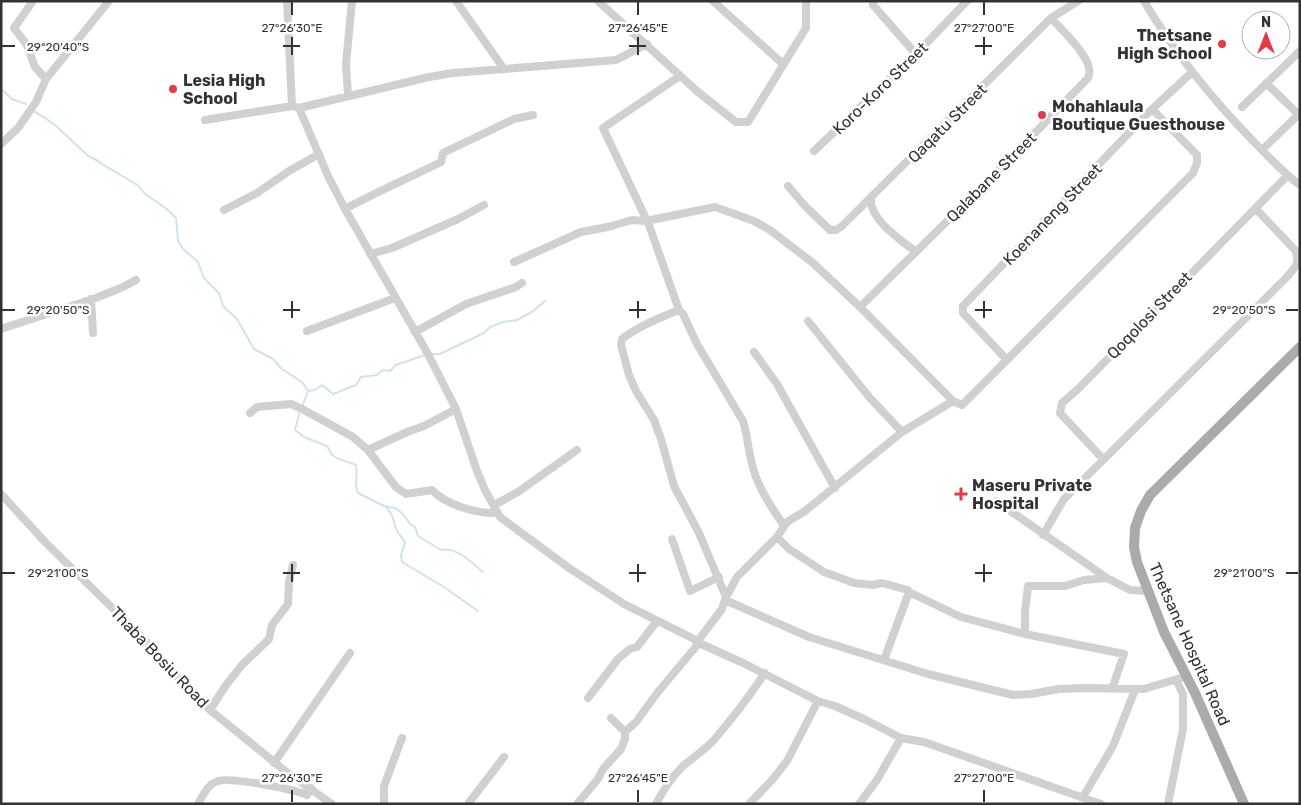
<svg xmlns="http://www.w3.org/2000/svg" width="1301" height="805" font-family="Rubik,sans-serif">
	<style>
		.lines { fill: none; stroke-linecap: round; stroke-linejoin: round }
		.stream { stroke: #cfe2ee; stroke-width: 2 }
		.minor { stroke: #d0d0d0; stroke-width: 8 }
		.major { stroke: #ababab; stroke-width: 10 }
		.ticks { fill: none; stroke: #333; stroke-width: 2 }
		.poi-dot { fill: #e63946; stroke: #fff; stroke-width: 2 }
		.labels { text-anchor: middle; stroke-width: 5; stroke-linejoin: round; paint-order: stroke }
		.poi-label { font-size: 16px; font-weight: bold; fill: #333; stroke: #fff; text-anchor: start }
		.street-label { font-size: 16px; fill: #333; stroke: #fff }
		.ticks-label { font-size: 12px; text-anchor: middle; fill: #333; stroke: #fff; stroke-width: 5; stroke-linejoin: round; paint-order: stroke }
	</style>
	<rect width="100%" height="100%" fill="#fff"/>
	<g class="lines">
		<path class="stream" d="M1 89 12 99 26 104
			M35 112C55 122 69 139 85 153 90 158 97 159 102 164L139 186 144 193 168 210 176 218 178 241 183 249 198 262 204 278 219 293 223 306 237 319 254 349 273 359 282 369 302 382 308 391 315 390 322 385 333 394 356 385 361 377 377 375 383 370 390 371 396 365 425 355
			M430 354H440L484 333 490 327 503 322 517 320 532 312 545 301
			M302 407 308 391
			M300 411 295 430 304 437 327 446 332 455 339 459 356 465C358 475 354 484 358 493L384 506 395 508 403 514 410 524 415 527 418 536 441 550C456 546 472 563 483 572
			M386 507C393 515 393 519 396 529 398 534 403 537 405 543L401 555 402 562 444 587 478 611"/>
		<path class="minor" d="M33 1 14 28 27 45 35 67 46 79
			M287 1 292 106
			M456 1 504 69
			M598 1 698 92 736 122H748L806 28V1
			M713 1 783 64
			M873 1V5L916 54
			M1144 1C1175 54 1212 99 1255 143 1269 157 1283 173 1300 185
			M680 76 603 128 649 225 679 310C659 318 639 326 622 339L621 345 629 375 636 391 654 420 661 439 674 486 699 533 726 597
			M1266 83 1300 116
			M348 95 346 64 352 1
			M1242 107 1300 51
			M299 108 328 176 345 209 428 354 456 409 477 471 485 490 500 517 569 568 624 604 692 638 699 643 743 663 818 701 835 706 866 720 901 738 924 742 1101 804
			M205 120 292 106 299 108 429 77 453 73 616 60 647 44
			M1 144 18 128 36 102 46 79 109 1
			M1262 150 1300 113
			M814 151 916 54 967 1
			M788 186 805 206 830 230H836L842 226 1051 18 1078 1
			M871 199C869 219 902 241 916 252
			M345 209C376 192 409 178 441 162L443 153 514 119 533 115
			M224 210 257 193 289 171 319 154
			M370 254 392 248 458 219 484 205
			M514 262 581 232 608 227 632 220 646 221 715 207 754 221 770 230 813 263 860 307 953 401
			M91 299 93 333
			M860 307 1006 163 1088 78C1097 61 1062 31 1051 18
			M679 310 683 314 697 344 743 421C747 434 748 447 751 460 756 485 770 505 784 526
			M1 329 96 298 123 287 136 280
			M307 331 395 298
			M415 332 466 304 516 287 522 283
			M754 352 777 384 835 488
			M1007 360 963 313V306L1148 113 1191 73
			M250 413 257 407 291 404 302 409 353 437 368 450 396 487 406 494 432 490C446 505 477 514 498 513
			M902 432 953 401 962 405 1193 173 1197 163V155L1152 109
			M368 450 407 432 424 426 456 409
			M1103 459 1060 413 1062 403 1079 388 1288 175
			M1 494 46 543 144 639 164 664 210 710 289 774 332 804
			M996 501 1107 578 1130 590 1148 591
			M494 505 518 492 577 450
			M1043 535 1064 499 1286 278C1295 267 1301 264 1295 250L1256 209
			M777 537 789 549 824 572 854 583 873 585 882 583 908 590 909 592 961 617 1025 634 1124 654 1112 689
			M672 539 690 591 719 577
			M725 600 809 637 928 674 1013 695 1031 694 1059 689 1085 688 1144 689 1187 676
			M1025 634V612L1028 586H1065L1084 580 1107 578
			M697 642 722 609 726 597 737 577 777 537 787 522 805 511 902 432 870 398 808 321
			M884 660 909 592
			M588 698 618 659 630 649 637 647 657 621
			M210 710 226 685 242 665 269 639 272 625 288 604 289 582 293 565
			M611 718 625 732
			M274 763 350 653
			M1083 797 1113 746 1135 690
			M198 804C203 795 208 784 218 781 231 777 294 789 307 795L311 788
			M384 804V786L402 738
			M468 804 504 757
			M577 804 598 779 603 769 621 749 625 739V732L636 722 658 692 699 643
			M656 804C663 790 672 777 683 766 693 758 704 750 713 741 732 719 749 697 765 673
			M749 804 772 780 787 761 818 701
			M859 804 877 780 901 738
			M1168 804 1183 729V694L1176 680"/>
		<path class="major" d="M1244 804 1195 693 1164 632 1137 562 1134 547 1135 528 1141 511 1150 495 1300 347"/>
	</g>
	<path class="ticks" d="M292 2V15M638 2V15M984 2V15M292 37V55M638 37V55M984 37V55M2 46H15M283 46H300M629 46H646M975 46H992M292 301V318M638 301V318M984 301V318M2 310H15M283 310H300M629 310H646M975 310H992M1286 310H1298M292 564V582M638 564V582M984 564V582M2 573H15M283 573H300M629 573H646M975 573H992M1286 573H1298M292 790V802M638 790V802M984 790V802"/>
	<g class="poi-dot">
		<circle cx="1222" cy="44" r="5"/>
		<circle cx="173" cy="89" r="5"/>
		<circle cx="1042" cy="115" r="5"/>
		<path d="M958.5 486.5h5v5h5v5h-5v5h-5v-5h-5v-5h5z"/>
	</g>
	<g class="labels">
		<g class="poi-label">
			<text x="1212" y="41" text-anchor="end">Thetsane<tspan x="1212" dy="18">High School</tspan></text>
			<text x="183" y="86">Lesia High<tspan x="183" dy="18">School</tspan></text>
			<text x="1052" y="112">Mohahlaula<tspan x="1052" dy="18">Boutique Guesthouse</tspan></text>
			<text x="972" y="491">Maseru Private<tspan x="972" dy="18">Hospital</tspan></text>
		</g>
		<g class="street-label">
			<text transform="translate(880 88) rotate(-44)" y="6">Koro-Koro Street</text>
			<text transform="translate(947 123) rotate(-45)" y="6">Qaqatu Street</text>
			<text transform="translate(991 177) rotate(-45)" y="6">Qalabane Street</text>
			<text transform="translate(1052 214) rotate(-46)" y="6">Koenaneng Street</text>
			<text transform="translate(1149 315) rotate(-46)" y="6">Qoqolosi Street</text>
			<text transform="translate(1190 644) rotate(66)" y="6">Thetsane Hospital Road</text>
			<text transform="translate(160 657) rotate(46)" y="6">Thaba Bosiu Road</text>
		</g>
	</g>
	<g class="ticks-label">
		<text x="292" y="32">27°26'30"E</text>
		<text x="638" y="32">27°26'45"E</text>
		<text x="984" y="32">27°27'00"E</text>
		<text x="58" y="51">29°20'40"S</text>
		<text x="58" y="314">29°20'50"S</text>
		<text x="1244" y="314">29°20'50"S</text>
		<text x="58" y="577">29°21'00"S</text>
		<text x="1244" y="577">29°21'00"S</text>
		<text x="292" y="782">27°26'30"E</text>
		<text x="638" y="782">27°26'45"E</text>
		<text x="984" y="782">27°27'00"E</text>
	</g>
	<rect width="1301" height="805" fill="none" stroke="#333333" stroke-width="5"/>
	<g transform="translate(1266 35)"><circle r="24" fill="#ffffff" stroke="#adadad"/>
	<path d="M0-4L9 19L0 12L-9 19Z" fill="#e63946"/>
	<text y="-8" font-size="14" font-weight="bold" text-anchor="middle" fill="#333333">N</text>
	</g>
</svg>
